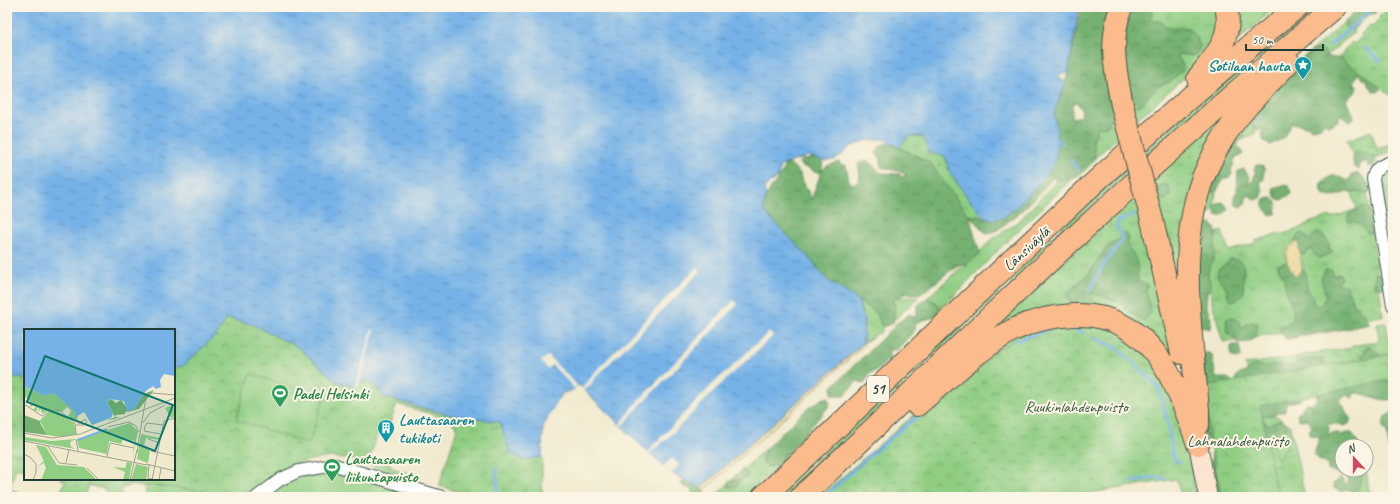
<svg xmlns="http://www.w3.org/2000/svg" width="1400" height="504" font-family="Caveat,sans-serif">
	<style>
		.grass { fill: url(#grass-tufts); stroke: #58865c; fill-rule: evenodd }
		.forest { fill: url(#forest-crowns); stroke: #4a7752; fill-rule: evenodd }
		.sand { fill: url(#sand-dots); stroke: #868c69 }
		.park { fill: url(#park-crowns); stroke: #58865c }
		.pitch { fill: #90ce83; stroke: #58865c }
		.water { fill: url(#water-ripples); stroke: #4a788e }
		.pier { fill: #f0e9cd }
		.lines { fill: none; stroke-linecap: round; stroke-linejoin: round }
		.stream { stroke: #76b2e7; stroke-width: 3 }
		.street-casing { stroke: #3e574b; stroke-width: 14 }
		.secondary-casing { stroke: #3e574b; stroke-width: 20 }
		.highway-casing { stroke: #3e574b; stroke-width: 24 }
		.street { stroke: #fff; stroke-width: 12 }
		.secondary { stroke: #fde4d1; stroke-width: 18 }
		.highway { stroke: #fbbb8d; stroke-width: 22 }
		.highway-bridge-casing { stroke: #3e574b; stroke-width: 24; stroke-linecap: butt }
		.highway-bridge { stroke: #fbbb8d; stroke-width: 22 }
		.labels { text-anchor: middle; stroke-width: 4; stroke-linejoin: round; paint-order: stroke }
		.shield { fill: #fcf5e5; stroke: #617469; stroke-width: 1 }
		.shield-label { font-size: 15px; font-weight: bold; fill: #1f3d34 }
		.culture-label { font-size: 16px; font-weight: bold; fill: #0d838f; stroke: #fcf5e5; text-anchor: end }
		.street-label { font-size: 16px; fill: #1f3d34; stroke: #fcf5e5 }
		.leisure-label { font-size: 16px; font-weight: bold; fill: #27864d; stroke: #fcf5e5; text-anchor: start }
		.park-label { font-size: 16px; fill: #365a44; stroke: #fcf5e5 }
		.inset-river { fill: none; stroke: #76b2e7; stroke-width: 2 }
		.inset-road { fill: none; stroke: #9ca490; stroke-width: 1 }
		.view { fill: #0f766e; fill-opacity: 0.15; stroke: #0f766e; stroke-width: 2 }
		.inset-edge { fill: none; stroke: #1f3d34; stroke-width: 2 }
	</style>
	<defs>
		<pattern id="grass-tufts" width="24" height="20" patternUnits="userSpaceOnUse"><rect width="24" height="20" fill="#90ce83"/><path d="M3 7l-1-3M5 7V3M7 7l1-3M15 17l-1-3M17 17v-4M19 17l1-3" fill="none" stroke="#75a86c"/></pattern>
		<pattern id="forest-crowns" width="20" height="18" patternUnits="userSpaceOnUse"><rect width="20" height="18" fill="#74b171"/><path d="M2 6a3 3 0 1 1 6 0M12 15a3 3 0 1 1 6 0" fill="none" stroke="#5f915e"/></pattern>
		<pattern id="sand-dots" width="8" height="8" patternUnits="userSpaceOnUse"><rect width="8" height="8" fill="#eeda9e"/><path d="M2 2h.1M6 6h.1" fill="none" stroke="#ccbc89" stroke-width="1.8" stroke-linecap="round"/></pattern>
		<pattern id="park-crowns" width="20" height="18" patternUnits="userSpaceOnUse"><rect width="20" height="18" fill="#90ce83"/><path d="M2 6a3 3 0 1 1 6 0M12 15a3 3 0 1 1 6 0" fill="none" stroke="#75a86c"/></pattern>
		<pattern id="water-ripples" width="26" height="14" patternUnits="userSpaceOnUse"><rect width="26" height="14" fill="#76b2e7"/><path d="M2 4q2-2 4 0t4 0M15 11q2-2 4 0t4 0" fill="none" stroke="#6092bc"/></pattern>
	</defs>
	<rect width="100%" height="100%" fill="#fcf5e5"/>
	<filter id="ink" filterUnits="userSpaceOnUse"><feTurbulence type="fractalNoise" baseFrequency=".025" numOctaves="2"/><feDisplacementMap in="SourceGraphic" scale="8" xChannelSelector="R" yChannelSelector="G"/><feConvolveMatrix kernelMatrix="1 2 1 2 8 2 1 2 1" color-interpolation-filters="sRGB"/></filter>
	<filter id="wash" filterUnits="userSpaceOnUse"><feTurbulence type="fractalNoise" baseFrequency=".012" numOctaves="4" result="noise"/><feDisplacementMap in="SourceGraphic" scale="16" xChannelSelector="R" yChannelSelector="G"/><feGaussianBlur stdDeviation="0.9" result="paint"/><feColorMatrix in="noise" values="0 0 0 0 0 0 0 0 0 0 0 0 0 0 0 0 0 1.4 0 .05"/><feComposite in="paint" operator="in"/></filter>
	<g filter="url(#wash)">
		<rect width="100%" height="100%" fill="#f0e9cd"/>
		<path class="grass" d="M1147 7H1222L1221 34 1193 70 1135 121 1130 90 1140 106 1158 86 1170 82 1161 22 1150 20Z
			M1232 7H1259L1265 12 1271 7H1276L1236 42 1232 39Z
			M1312 7H1320L1245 69 1145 157 1144 152 1174 125Z
			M1362 7H1372L1350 26 1354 32 1325 57 1323 50 1268 101 1255 126V135L1239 141 1217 182 1214 208 1196 233 1212 166 1283 75Z
			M1237 103 1206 157 1186 320 1150 182Z
			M1113 115 1118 137 1095 158 1093 140 1098 127 1107 126Z
			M1371 131 1380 157 1356 165 1347 140Z
			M909 136H922L928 146 945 156 950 173 974 206 986 218 968 215 930 163 899 147Z
			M1393 143V151L1382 156 1379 148Z
			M1128 166 1129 171 1044 250 784 497H778L1041 247Z
			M1072 179 1004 244 940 310 937 303 927 298 957 271 980 254V251L991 240 1020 220 1057 180Z
			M1366 185 1373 230 1374 247 1383 316 1223 342 1211 299 1209 283 1208 265 1214 234 1222 231 1229 251 1255 243V241L1279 233 1280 235 1307 226 1306 224 1330 216 1331 218 1357 209 1352 193 1355 188Z
			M1136 194 1145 225 1178 365 1177 371 952 366ZM1120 238 1138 281 1146 291 1151 313 1142 321 1118 302 1074 286 1088 275 1105 249Z
			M891 297 918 298 892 322Z
			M859 302C874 311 881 312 882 331L863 343 864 321Z
			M1386 323 1391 354 1251 378 1245 364 1300 357V355L1352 348V346L1379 341 1377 324Z
			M1260 406 1290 425 1305 497H1240Z
			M765 449 762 462 767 467 777 466 746 497H714Z
			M7 451 25 456V469L16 467 10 489 21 493 20 497H7Z
			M369 459 382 463V462L390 464 392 468 409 473V476L407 477 369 465 367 462Z
			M1344 470H1366L1370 497H1363L1353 487 1343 472Z
			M60 479H106L111 481 204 491 203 497H145V487L130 485 120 490 124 497H105L107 490 89 485 85 497H59L65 481Z"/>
		<path class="forest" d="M1081 7H1110L1115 111 1107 126 1098 127 1093 140 1095 158C1086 172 1070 186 1052 178L1040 193 1018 214 996 231 986 233 969 216 980 254 968 263 956 266 921 294H905L893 299 895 310 893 323 896 324 910 314 916 317 918 305 927 298 937 303 940 310 935 317 920 321 916 323 915 330 897 350H888L891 357 879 369 869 374 867 379 864 383 857 381 845 395H832V387L896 325 893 323 883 327 874 311 827 280 805 253 769 217 763 209 766 196 783 171 784 165 789 163 800 173C801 183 809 189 811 200L822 170 827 166 839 162 841 165H846L849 180 853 184 858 182 860 177 858 163 867 160 881 173 899 174 903 177 906 175 902 172 881 167V159L876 153 881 145 887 143 899 147 930 163 968 215 992 220 1058 141 1054 113 1068 74ZM1077 102 1082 111 1081 116 1072 118V104Z
			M1131 7H1147L1152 13 1150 20 1161 22 1169 28H1189L1197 37 1200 48 1195 56 1177 54 1184 69 1170 82 1158 86 1139 107 1117 64Z
			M1364 7H1377L1375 13 1368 15 1365 19H1362C1358 27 1352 33 1344 26 1346 18 1353 16 1358 10H1361Z
			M1320 49 1325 52 1326 58 1328 56 1334 58 1344 59 1382 87 1378 92 1373 91 1369 87 1367 80 1363 79 1358 73 1354 82 1357 86 1355 93 1346 100 1354 116 1350 122 1340 115 1338 121 1328 126 1325 123 1321 127 1312 129C1306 124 1298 125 1291 123 1288 136 1281 141 1269 145L1263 140 1262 128 1259 130 1254 128 1248 116 1298 61 1308 54 1310 55 1313 50Z
			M1240 133 1243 134 1244 138 1236 144 1238 147 1241 149 1243 154 1234 160 1233 167 1231 169 1232 174 1230 177 1222 179 1223 181 1218 188 1217 191 1213 193 1210 189 1214 184V179L1218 174 1219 166 1236 134Z
			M1357 151 1368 154 1369 156 1371 155 1375 158 1376 162 1373 166H1368L1366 160 1360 161 1358 169 1354 167 1353 160 1354 153Z
			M819 156 823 162 821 172H814L811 169 801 166 799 163 802 159 806 160Z
			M1257 165H1260L1264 167 1265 171 1263 173 1264 179 1260 182 1263 192 1261 198 1255 200 1249 195 1246 198 1245 204 1242 207 1236 205 1234 196 1237 192 1238 171 1244 169 1250 178 1247 183 1253 181 1254 179V176L1256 174 1254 169Z
			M1358 173C1366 178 1369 183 1370 193L1348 192 1331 197 1324 195C1317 183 1324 179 1335 175L1348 181 1352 175Z
			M1393 181V243L1389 242 1388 234 1389 232 1386 229 1388 222 1384 218 1380 196 1384 190 1383 185Z
			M1164 184 1168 186 1170 193V196L1164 200 1159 201 1156 196 1157 188Z
			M1283 185 1289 186 1291 194 1281 200 1276 198 1273 190 1274 188Z
			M1272 198C1278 202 1277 207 1276 214L1270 215 1262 206 1265 199Z
			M1223 202 1226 205 1228 210 1220 216 1216 215 1214 208 1218 203Z
			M1363 206 1368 208 1373 215 1371 224 1369 226 1372 232 1368 234C1362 226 1358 221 1348 222V215Z
			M1207 224H1212L1216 230 1215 252 1213 260 1207 274 1210 282V289L1207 292 1206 305 1211 319 1210 329 1202 327 1196 323 1188 255 1201 231Z
			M1317 232 1325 237 1330 245 1328 250 1333 251 1331 254 1319 258 1311 249 1305 254H1298C1293 245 1291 237 1303 233L1310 240Z
			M1122 233 1127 234 1129 239 1127 244 1137 261 1138 281 1147 284 1146 291 1151 313 1142 321 1118 302 1092 292V304L1074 306 1070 303 1067 294 1074 286 1088 275 1105 249 1120 238Z
			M1230 259C1252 259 1240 278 1244 292L1236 301H1230C1228 298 1228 295 1227 291 1225 283 1216 281 1218 270L1226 264Z
			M1290 261 1296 263 1305 271 1307 288 1316 306 1321 305 1326 297 1321 278 1325 270H1332L1333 276 1340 274 1342 279 1337 283 1347 286 1354 306H1357L1360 311 1363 312 1370 324 1345 329 1286 339 1281 333 1280 327 1294 319C1293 314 1293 307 1291 303 1287 295 1285 288 1284 279 1283 274 1278 271 1278 265Z
			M1376 273 1386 274 1385 288 1375 287 1374 281Z
			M1230 317 1240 320 1241 327 1251 322 1257 323C1258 339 1251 344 1236 342L1233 337 1228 334 1226 320Z
			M1234 345H1239L1241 357 1237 359 1231 356V346Z
			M1368 346 1374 349 1383 359 1364 363 1362 355 1364 354 1365 348Z
			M1205 353H1209L1212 355 1216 378H1228L1234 383 1237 375 1246 372 1253 366C1266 366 1282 363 1294 366L1296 361C1305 358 1313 360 1323 359L1325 364 1322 374 1299 401 1286 403 1285 412H1278L1272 416 1261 415 1267 425 1281 420 1286 423 1287 430 1272 437 1266 450 1235 497H1214L1213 490 1216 485 1215 478 1209 471C1210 463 1212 457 1212 449L1208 446 1204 432 1203 355Z
			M1393 375V399C1380 403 1368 393 1355 393L1352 398 1347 395 1339 400 1343 405 1348 416 1351 417 1349 424 1343 426 1340 424H1327L1326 425 1329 427 1328 435 1332 433H1339L1341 435 1346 433H1352L1357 440 1358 446H1342V470H1363L1360 484 1356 491 1351 492 1347 489 1342 492 1334 488 1333 484 1337 480 1341 478 1346 484 1349 481 1347 475 1341 476 1330 470 1328 471 1327 463 1319 460 1314 454 1320 437 1309 435V430L1312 427 1308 419 1302 420 1298 419 1297 414 1306 403 1313 404C1317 399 1318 397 1316 390Z
			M828 397 830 405 777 466 767 467 762 462 765 449 807 409 822 399Z
			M1392 412H1393V462L1391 461 1387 432 1383 427 1385 417Z
			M741 470H744L748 475 747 477H743L741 481H738L737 486 729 487 728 482 734 479 735 475 739 474Z
			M686 478 701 486 706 493 702 497 693 496 691 489 683 486 681 483Z"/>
		<path class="sand" d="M1298 241 1302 269 1296 277C1290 271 1283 258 1288 249 1290 245 1295 243 1298 241Z
			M863 343 864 345 705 490 701 488Z"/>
		<path class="park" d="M1393 8V97L1339 57 1344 53 1343 51 1352 42 1354 44 1362 36 1361 34 1370 26 1372 27 1380 19 1379 17 1388 9 1390 11Z
			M1393 171V189L1387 190 1383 176Z
			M227 318 254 325 298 347 337 382C359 381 370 375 382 396L421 408 456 416 500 422 523 460 542 457V497H478L439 486 457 428 449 419 397 404 389 425 380 424 368 465 352 460 331 457 315 459 300 463 258 485 241 497H203L204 491 111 481 106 479H174V368L183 366 217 334Z
			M1113 325 1162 368 1188 444 1196 497H1181L1177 479 1065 497H819L966 370 1036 326Z
			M1393 354V379L1260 406 1275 486 1285 497H1222L1210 444 1206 386Z
			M7 376 25 379V456L7 451Z
			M1285 437 1288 447 1282 451V457L1277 458 1274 452 1272 440Z"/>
		<path class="pitch" d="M250 374 324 397 309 444 236 420Z
			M333 469 425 497H263C287 482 305 474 333 469Z"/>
		<path class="water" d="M7 7H1079L1068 74 1060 73 1058 78 1066 82 1054 113 1058 141 1054 164 1037 186 1019 205 1004 217 992 220 986 218 974 206 950 173 945 156 927 152 928 145 922 136H909L899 147 884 139 864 141 850 147 843 154 834 160 825 161 808 156 780 166 778 177 764 188 766 196 763 209 769 217 805 253 827 280 858 300 864 321 863 343 701 488 676 476 648 452 579 385 573 390 563 393 556 402 543 427 542 457 523 460 510 453 500 422 456 416 421 408 382 396 376 386 366 380 356 387 337 382 298 347 254 325 227 318 217 334 183 366 174 368V330H25V379L7 376Z"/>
		<path class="pier" d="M697 267 701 271 595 378 588 388 587 387 584 390 582 388 592 376H591Z
			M734 300 738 304 632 414 626 423 625 422 621 426 620 424 630 412 629 411Z
			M372 329 374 330 358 388 356 387Z
			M769 332 773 336 719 386 664 442 662 441V443L650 453 648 452 653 447 652 446 660 439V438L716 381Z
			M548 356 575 383 577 387 575 389 552 365 548 369 541 361Z
			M672 458 679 465 672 473 664 466Z"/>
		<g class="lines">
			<path class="stream" d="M1330 45 1375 7
				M1365 48 1380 61
				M1057 139 1063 143
				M1072 161 1078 170
				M1117 220 1118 222 1136 214
				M1090 290 1099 272 1122 239 1117 227 1118 222
				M1059 327 1071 328 1084 333
				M1094 338 1114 346 1136 365 1158 387 1168 424 1173 457 1175 460 1179 462
				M1016 341 1052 328
				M496 468 498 494
				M1130 482 1155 477 1165 479
				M824 497 868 457 921 413"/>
		</g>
	</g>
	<g filter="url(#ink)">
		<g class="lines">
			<defs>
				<path id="street" d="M1393 161C1383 165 1374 167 1373 179L1393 305
					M257 497 281 479 299 471 335 465 442 497"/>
				<path id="secondary" d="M1198 444 1208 497"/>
				<path id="highway" d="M1121 7C1109 42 1115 70 1122 105
					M1198 78C1215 58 1234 35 1226 7
					M1152 220 1182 353
					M917 405C948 379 978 349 1013 330 1033 320 1052 316 1074 315 1152 312 1177 384 1198 444
					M1198 425V409C1192 339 1178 257 1199 189 1204 172 1213 155 1222 140 1240 110 1266 87 1289 62
					M763 497C869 398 973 296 1080 196 1150 131 1223 68 1297 7
					M801 497C870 433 938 366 1007 301 1113 200 1223 102 1335 7"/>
			</defs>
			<use href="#street" class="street-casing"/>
			<use href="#secondary" class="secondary-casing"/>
			<use href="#highway" class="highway-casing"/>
			<use href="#street" class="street"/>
			<use href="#secondary" class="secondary"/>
			<use href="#highway" class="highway"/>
			<defs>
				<path id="highway-bridge" d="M1122 105 1152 220"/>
			</defs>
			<use href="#highway-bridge" class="highway-bridge-casing"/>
			<use href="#highway-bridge" class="highway-bridge"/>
		</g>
	</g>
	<defs>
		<symbol id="sight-pin" viewBox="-11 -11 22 30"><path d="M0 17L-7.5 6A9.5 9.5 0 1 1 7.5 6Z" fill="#0f9aa8" stroke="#fcf5e5"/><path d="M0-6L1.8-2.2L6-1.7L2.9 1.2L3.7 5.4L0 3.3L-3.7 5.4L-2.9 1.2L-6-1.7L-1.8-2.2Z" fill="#fff"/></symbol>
		<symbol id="stadium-pin" viewBox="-11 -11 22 30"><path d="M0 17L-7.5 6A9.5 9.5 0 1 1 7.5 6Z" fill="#2e9e5b" stroke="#fcf5e5"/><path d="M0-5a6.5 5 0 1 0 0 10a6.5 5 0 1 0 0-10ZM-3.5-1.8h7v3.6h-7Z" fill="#fff"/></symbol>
		<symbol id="building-pin" viewBox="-11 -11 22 30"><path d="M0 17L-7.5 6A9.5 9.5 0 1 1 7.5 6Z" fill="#0f9aa8" stroke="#fcf5e5"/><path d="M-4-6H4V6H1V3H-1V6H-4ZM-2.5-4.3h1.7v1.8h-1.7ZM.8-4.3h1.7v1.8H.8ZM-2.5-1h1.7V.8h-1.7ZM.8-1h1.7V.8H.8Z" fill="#fff"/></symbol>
	</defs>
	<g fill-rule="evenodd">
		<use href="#sight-pin" x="1293" y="55" width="20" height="27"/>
		<use href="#stadium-pin" x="270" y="383" width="20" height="27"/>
		<use href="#building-pin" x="376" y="418" width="20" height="27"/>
		<use href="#stadium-pin" x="322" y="457" width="20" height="27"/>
	</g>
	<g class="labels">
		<rect class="shield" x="867" y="376" width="22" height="26" rx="3"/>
		<g class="shield-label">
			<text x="878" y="394">51</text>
		</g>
		<g class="culture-label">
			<text x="1290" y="71">Sotilaan hauta</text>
			<text x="399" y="425" text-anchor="start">Lauttasaaren<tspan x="399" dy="18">tukikoti</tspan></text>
		</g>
		<g class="street-label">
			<text transform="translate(1026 248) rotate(-43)" y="6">Länsiväylä</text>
		</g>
		<g class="leisure-label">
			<text x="293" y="399">Padel Helsinki</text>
			<text x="345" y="464">Lauttasaaren<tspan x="345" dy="18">liikuntapuisto</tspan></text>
		</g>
		<g class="park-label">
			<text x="1076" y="412">Ruukinlahdenpuisto</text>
			<text x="1238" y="446">Lahnalahdenpuisto</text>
		</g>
	</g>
	<g transform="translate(24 329)">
		<rect width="151" height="151" fill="#f0e9cd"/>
		<path d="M0 65 22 79 18 85 17 80 14 83 16 76 12 82 9 81 13 76 5 78 9 73 6 74V71L3 74 1 72 5 70 2 68 0 71ZM0 108 27 112 52 110 46 113 47 118 52 120 0 111Z" fill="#90ce83"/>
		<path d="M130 61 115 80 104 83 102 82 101 85 92 86 91 88H96L83 92 91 88 83 73 87 70 92 74 97 71 105 82 111 79 120 65ZM0 86 16 92 21 86 16 94 23 106 0 103Z" fill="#74b171"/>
		<path d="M0 57 21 67 30 64 52 83 54 88 52 93 44 87 47 82 43 78 38 83 27 81 18 85 22 79 0 65ZM149 76 151 87 147 89 141 79ZM106 94 114 102 108 131 111 112 99 110 97 115 85 112 83 125 55 119 53 110ZM117 105 136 109V111L122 109 120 116 126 121 124 134 113 130ZM12 116 22 118 33 136 60 138 73 151H17L22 139 20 134 14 137 20 132ZM103 133 108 134 105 151H99L101 143 89 138 101 139ZM112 135 124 138 122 151H107Z" fill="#90ce83"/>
		<path d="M34 82 50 94 52 105 38 108 23 106 16 92 25 83Z" fill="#90ce83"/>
		<path d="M0 0H151V47L140 45 136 51 137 58 132 60 129 57 122 62 111 79 107 82H103L100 72 86 70 83 73 89 85 87 89 68 96 60 83 52 88 51 83 30 64 21 67 0 57Z" fill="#76b2e7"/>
		<path class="inset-river" d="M54 111 83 100"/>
		<path class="inset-road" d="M0 75 18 87 27 82 35 81 51 94 52 105M119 94 126 84 141 76M52 96H60L63 93 61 90 54 95M84 98 105 93 112 97 115 103M0 104 28 109 56 105 151 69M137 105 120 102 121 97 123 94 139 96M52 110 54 122M115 110 122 68 128 64 151 66M124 110 136 114M0 112 123 136M23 116 35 134 53 136M127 122 151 127M113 124 115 110M0 125 7 129 12 135V144L9 151M83 128 86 114 110 119M42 134 45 120M122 135 151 142M125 136 124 149 128 150M63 139 75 151M106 151 113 121M128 151 140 92 151 89M135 151 137 139"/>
		<path class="view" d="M21 27 149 76 131 122 3 73Z"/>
		<rect width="151" height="151" class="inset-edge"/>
	</g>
	<rect width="1400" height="504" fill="none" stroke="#fcf5e5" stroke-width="24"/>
	<g transform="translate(1354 458) rotate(339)"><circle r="19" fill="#fcf5e5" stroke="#a4ab9e"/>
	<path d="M0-3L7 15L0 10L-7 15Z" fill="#d1495b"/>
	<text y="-6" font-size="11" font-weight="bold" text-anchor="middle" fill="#1f3d34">N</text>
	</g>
	<path d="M1246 44v6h77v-6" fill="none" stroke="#1f3d34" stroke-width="2"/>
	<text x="1252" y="44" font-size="12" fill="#1f3d34" stroke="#fcf5e5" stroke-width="3" paint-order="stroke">50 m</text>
</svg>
